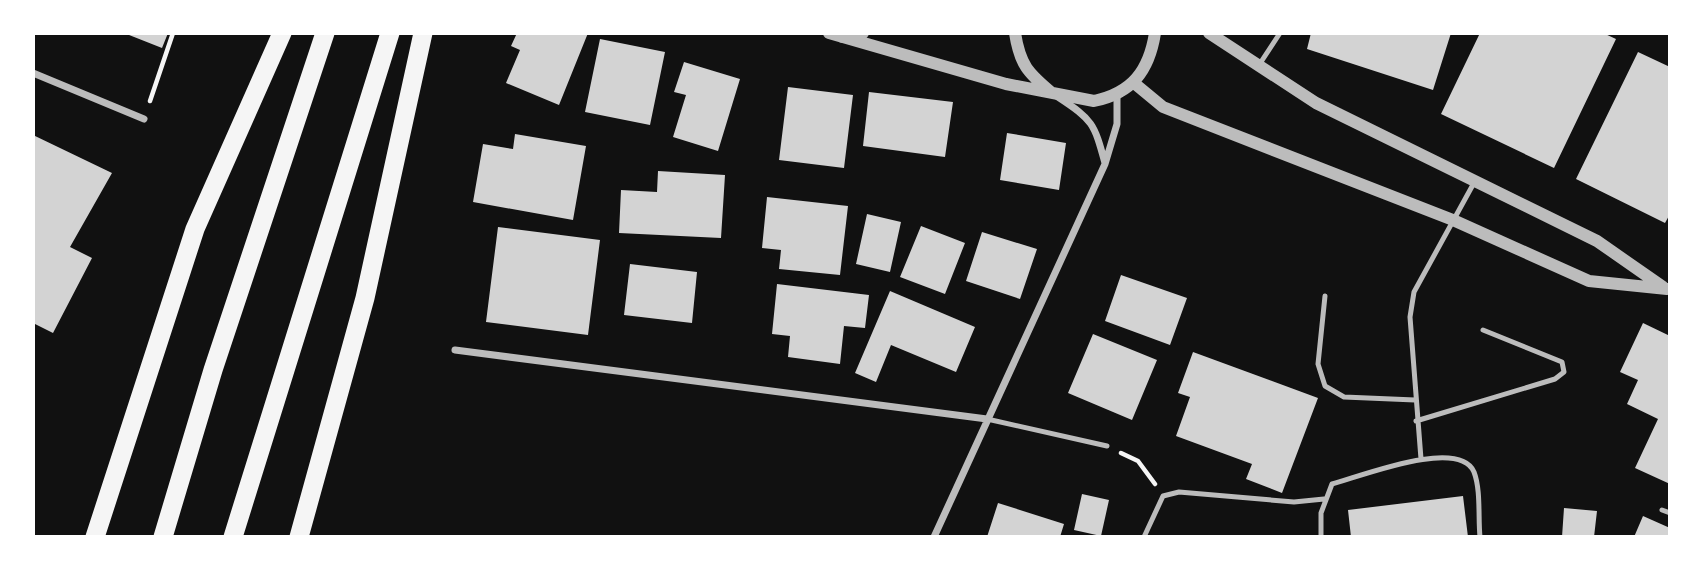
<svg xmlns="http://www.w3.org/2000/svg" width="1703" height="570" font-family="'Varela Round',sans-serif">
	<style>
		.building { fill: #d3d3d3 }
		.lines { fill: none; stroke-linecap: round; stroke-linejoin: round }
		.path { stroke: #f5f5f5; stroke-width: 4.5 }
		.service { stroke: #bcbcbc; stroke-width: 5 }
		.minor { stroke: #bcbcbc; stroke-width: 7 }
		.tertiary { stroke: #bcbcbc; stroke-width: 12 }
		.trunk { stroke: #f5f5f5; stroke-width: 19 }
	</style>
	<rect width="100%" height="100%" fill="#111"/>
	<path class="building" d="M124 33H168L162 48Z
		M517 33H588L559 105 506 83 520 50 511 46Z
		M1311 33H1451L1433 90 1307 49Z
		M1480 33H1603L1616 39 1554 168 1441 114Z
		M600 39 665 52 650 125 585 112Z
		M1638 52 1670 67V214L1665 223 1576 179Z
		M684 62 740 79 718 151 673 137 686 95 674 92Z
		M788 87 853 95 844 168 779 160Z
		M869 92 953 102 945 157 863 146Z
		M1007 133 1066 143 1059 190 1000 180Z
		M515 134 586 146 573 220 473 202 483 144 513 149Z
		M33 135 112 173 70 247 92 258 53 333 33 323Z
		M658 171 725 175 721 238 619 233 621 190 657 192Z
		M767 197 848 206 840 275 779 269 781 250 762 248Z
		M867 214 901 222 890 272 856 264Z
		M921 226 965 243 945 294 900 277Z
		M498 227 600 240 588 335 486 322Z
		M982 232 1037 249 1020 299 966 281Z
		M630 264 697 272 692 323 624 315Z
		M1121 275 1187 298 1170 345 1105 321Z
		M777 284 869 295 865 328 844 326 840 364 788 357 790 336 772 334Z
		M890 291 975 327 956 372 891 345 876 382 855 373Z
		M1643 323 1670 336V484L1635 468 1658 419 1627 404 1638 380 1620 372Z
		M1093 334 1157 360 1132 420 1068 393Z
		M1193 352 1318 398 1282 493 1246 479 1252 464 1176 436 1190 397 1178 393Z
		M1082 494 1109 500 1101 536 1074 530Z
		M1463 496 1468 537H1351L1348 510Z
		M998 503 1064 524 1060 537H987Z
		M1564 508 1597 511 1594 537H1562Z
		M1643 516 1670 528V537H1634Z"/>
	<g class="lines">
		<path class="path" d="M150 101 173 33
			M1121 453 1138 461 1155 484"/>
		<path class="service" d="M1259 65 1280 33
			M1325 296 1318 364 1325 386 1344 397 1415 400
			M987 419 1107 446
			M1416 421 1555 379 1564 372 1562 362 1483 330
			M1421 459 1410 317 1414 292 1475 181
			M1662 510 1670 513
			M1144 537 1163 496 1179 492 1294 502 1324 499
			M1321 537V513L1332 484C1359 477 1459 437 1474 472 1481 490 1478 518 1480 537"/>
		<path class="minor" d="M33 73 144 119
			M1058 97C1093 120 1094 123 1105 163
			M455 350 987 419
			M934 537 1105 164 1117 124V93"/>
		<path class="tertiary" d="M829 33 1006 84 1094 101C1132 93 1149 71 1155 33
			M1015 33C1020 65 1028 73 1052 93
			M1209 33 1316 103 1597 241 1663 287
			M842 37 863 33
			M1134 83 1163 107 1453 220 1589 281 1667 289"/>
		<path class="trunk" d="M95 537 195 229 282 33
			M163 537 213 370 325 33
			M233 537 390 33
			M299 537 365 298 423 33"/>
	</g>
	<rect width="1703" height="570" fill="none" stroke="#ffffff" stroke-width="70"/>
</svg>
